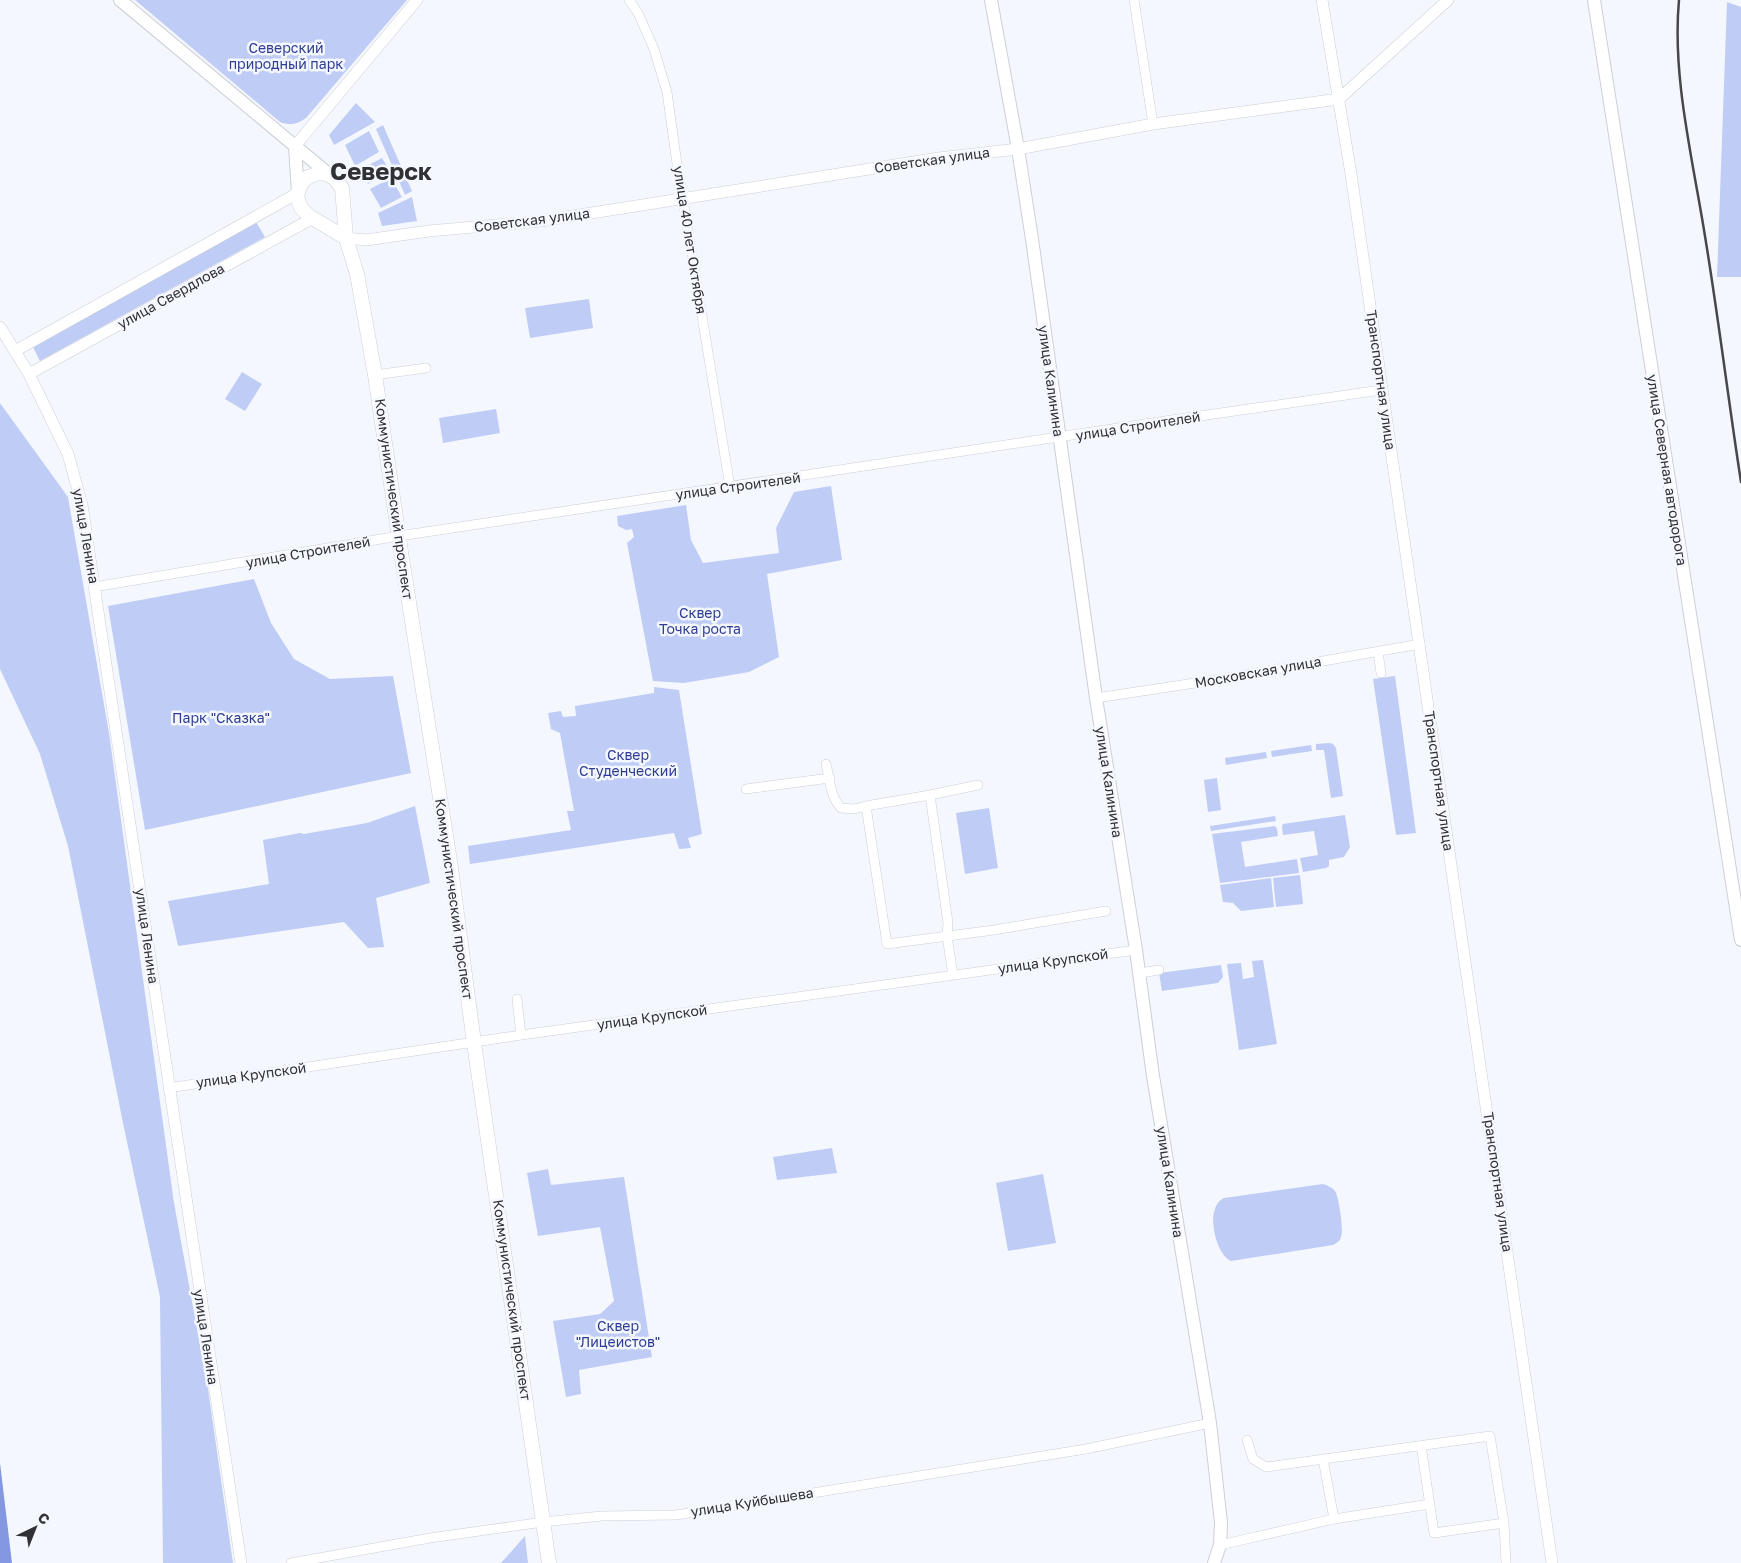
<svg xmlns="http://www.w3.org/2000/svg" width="1741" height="1563" font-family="'Golos Text',sans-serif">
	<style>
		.green { fill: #bfcdf6 }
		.water { fill: #8398e0 }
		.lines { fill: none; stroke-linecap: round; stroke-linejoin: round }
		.minor-casing { stroke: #cccfd6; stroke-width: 10 }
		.tertiary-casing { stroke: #cccfd6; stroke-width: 12 }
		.secondary-casing { stroke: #cccfd6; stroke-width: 14 }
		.primary-casing { stroke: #cccfd6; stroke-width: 15 }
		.minor { stroke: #fff; stroke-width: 9 }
		.tertiary { stroke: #fff; stroke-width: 11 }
		.secondary { stroke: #fff; stroke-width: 12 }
		.primary { stroke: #fff; stroke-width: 14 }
		.rail { stroke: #46484b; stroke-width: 2.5 }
		.labels { text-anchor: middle; stroke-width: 5; stroke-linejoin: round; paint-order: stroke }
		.park-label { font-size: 14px; fill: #2e3d91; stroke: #f5f7ff }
		.street-label { font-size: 14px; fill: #303134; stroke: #f5f7ff }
		.town-label { font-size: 24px; font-weight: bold; fill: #303134; stroke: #f5f7ff }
	</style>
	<rect width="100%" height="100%" fill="#f5f7ff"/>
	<path class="green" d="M135 0H407L306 118C298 124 290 126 280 122Z
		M1727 2 1741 7V277H1717Z
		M356 103 375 122 334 145 329 135Z
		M383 125 412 191 405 195 376 129Z
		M369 131 379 152 355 166 345 145Z
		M382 158 390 171 368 184 359 170Z
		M391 178 402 197 381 208 370 189Z
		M412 197 417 221 382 226 378 213Z
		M256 222 265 237 40 361 32 345Z
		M589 299 593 328 530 338 525 308Z
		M242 372 262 384 245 411 225 399Z
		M0 403 68 497 109 733 174 1203 208 1389 233 1563H163L160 1297 123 1123 68 846 40 754 0 669Z
		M496 409 500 433 443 443 439 418Z
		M831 486 842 560 767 574 779 657 749 672 684 683 653 681 627 543 634 537 632 529 626 530 618 526 617 516 686 505 691 540 703 563 779 553 776 528 794 492Z
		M254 579 271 623 294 659 330 679 393 676 411 773 145 830 108 606Z
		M1395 676 1416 833 1396 835 1373 679Z
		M654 687 679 690 702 834 688 838 691 848 679 849 674 833 470 864 468 846 571 830 567 811H574L560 733 551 729 548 713 561 711 563 717 576 716 575 706 654 693Z
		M1330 743 1333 744 1336 748 1343 796 1331 798 1324 750H1316V744Z
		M1311 745 1312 751 1272 757 1271 751Z
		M1266 752 1267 758 1226 765 1225 758Z
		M1217 778 1221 810 1208 812 1204 780Z
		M415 806 430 883 376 898 384 947 368 948 344 922 178 946 168 901 269 884 263 840 300 833 304 834 367 823Z
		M989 808 998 868 965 874 956 813Z
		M1345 815 1350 847 1344 857 1329 860V866L1326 868 1303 872 1300 858 1318 855 1314 831 1283 835 1282 826 1283 824Z
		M1275 816 1276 821 1211 831 1210 826Z
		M1275 826 1277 829 1278 836 1241 842 1245 867 1297 859 1299 873 1220 883 1212 834Z
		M1300 875 1303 904 1276 907 1273 878Z
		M1271 878 1274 907 1241 911 1233 903 1223 902 1220 885Z
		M1263 960 1277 1044 1239 1050 1227 964 1241 963 1243 979 1254 977 1252 961Z
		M1221 965 1223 977 1218 983 1162 991 1159 973Z
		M832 1148 837 1173 777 1180 773 1157Z
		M548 1169 551 1185 624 1177 652 1357 579 1370 581 1394 566 1397 553 1321 600 1314 614 1301 600 1227 538 1236 527 1173Z
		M1043 1174 1056 1243 1008 1251 996 1183Z
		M1323 1184C1329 1186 1334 1188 1336 1193 1339 1200 1344 1230 1341 1237 1340 1241 1337 1243 1333 1245L1231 1261C1215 1254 1204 1207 1224 1198Z
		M525 1536 528 1563H501Z"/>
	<path class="water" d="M0 1463 12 1563H0Z"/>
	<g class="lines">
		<defs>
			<path id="minor" d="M629 0 638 13 654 49 667 92 676 157 730 487
				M1134 0 1153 124
				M375 375 426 368
				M94 587 399 536 1158 422 1381 390
				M1378 652 1381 673
				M1096 698 1215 680 1420 644
				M826 764C830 780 830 796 841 808L854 809 866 806
				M746 789 830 778
				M930 795 866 806 887 944 994 930 1106 911
				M1140 973 1159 970
				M953 975 947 936 948 923 930 795 978 785
				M517 999 521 1035
				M168 1088 521 1035 1136 950
				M1247 1440 1253 1459 1266 1467 1490 1436 1504 1523 1506 1563
				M1421 1445 1434 1533 1504 1523
				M1334 1519 1430 1504
				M1220 1545 1334 1519 1323 1459
				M291 1563 430 1538 543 1522 602 1516 676 1515 1086 1449 1210 1423"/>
			<path id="tertiary" d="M1322 0 1351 174 1552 1563
				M295 146 417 0
				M346 238 366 240 429 231 541 221 939 158 1018 149 1153 124 1339 99 1448 0
				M0 327 29 374 68 454 82 505C136 857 187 1210 241 1563
				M15 351 298 193
				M29 374 313 218"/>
			<path id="secondary" d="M120 0 331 176
				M991 0 1018 149 1032 239 1096 698 1136 950 1153 1076 1210 1423 1221 1523 1220 1545 1214 1563
				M1594 0 1741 940
				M295 146 298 193"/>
			<path id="primary" d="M346 238 309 216 301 208 297 197 299 189 302 182 308 177 319 173 327 174 334 178 342 188 346 238 357 274 375 375 401 552 450 861 474 1043 549 1563"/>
		</defs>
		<use href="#minor" class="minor-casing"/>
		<use href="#tertiary" class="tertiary-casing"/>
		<use href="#secondary" class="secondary-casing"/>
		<use href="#primary" class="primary-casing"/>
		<use href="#minor" class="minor"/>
		<use href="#tertiary" class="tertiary"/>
		<use href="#secondary" class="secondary"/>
		<use href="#primary" class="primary"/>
		<path class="rail" d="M1679 0C1672 75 1692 156 1704 230 1718 314 1728 398 1741 482"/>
	</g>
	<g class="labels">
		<g class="park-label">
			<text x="286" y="53">Северский<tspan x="286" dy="16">природный парк</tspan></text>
			<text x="700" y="618">Сквер<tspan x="700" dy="16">Точка роста</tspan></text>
			<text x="221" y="723">Парк "Сказка"</text>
			<text x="628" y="760">Сквер<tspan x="628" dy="16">Студенческий</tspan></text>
			<text x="618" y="1331">Сквер<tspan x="618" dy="16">"Лицеистов"</tspan></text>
		</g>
		<g class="street-label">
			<text transform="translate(932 160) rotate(-8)" y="5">Советская улица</text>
			<text transform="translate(532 220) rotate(-7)" y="5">Советская улица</text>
			<text transform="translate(690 240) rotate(81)" y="5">улица 40 лет Октября</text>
			<text transform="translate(171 296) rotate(-29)" y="5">улица Свердлова</text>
			<text transform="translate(1381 380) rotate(82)" y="5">Транспортная улица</text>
			<text transform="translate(1051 381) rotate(82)" y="5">улица Калинина</text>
			<text transform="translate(1138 426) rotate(-9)" y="5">улица Строителей</text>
			<text transform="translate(1667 470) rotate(81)" y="5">улица Северная автодорога</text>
			<text transform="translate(738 486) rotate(-8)" y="5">улица Строителей</text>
			<text transform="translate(394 499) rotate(82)" y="5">Коммунистический проспект</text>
			<text transform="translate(86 536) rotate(80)" y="5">улица Ленина</text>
			<text transform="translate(308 552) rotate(-10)" y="5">улица Строителей</text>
			<text transform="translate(1258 672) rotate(-10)" y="5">Московская улица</text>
			<text transform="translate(1439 781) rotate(82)" y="5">Транспортная улица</text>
			<text transform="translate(1109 782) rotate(81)" y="5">улица Калинина</text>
			<text transform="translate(454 899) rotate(82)" y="5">Коммунистический проспект</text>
			<text transform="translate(147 936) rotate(82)" y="5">улица Ленина</text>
			<text transform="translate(1053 961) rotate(-8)" y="5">улица Крупской</text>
			<text transform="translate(652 1017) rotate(-8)" y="5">улица Крупской</text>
			<text transform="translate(251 1075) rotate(-8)" y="5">улица Крупской</text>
			<text transform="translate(1170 1182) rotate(81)" y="5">улица Калинина</text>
			<text transform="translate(1498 1182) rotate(82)" y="5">Транспортная улица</text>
			<text transform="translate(512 1300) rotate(82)" y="5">Коммунистический проспект</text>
			<text transform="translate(206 1337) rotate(81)" y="5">улица Ленина</text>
			<text transform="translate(752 1502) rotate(-9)" y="5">улица Куйбышева</text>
		</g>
		<g class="town-label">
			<text x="381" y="180">Северск</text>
		</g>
	</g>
	<g transform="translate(35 1528) rotate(43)" stroke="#f5f7ff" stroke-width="4" paint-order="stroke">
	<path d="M0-4L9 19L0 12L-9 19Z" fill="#303134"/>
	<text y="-8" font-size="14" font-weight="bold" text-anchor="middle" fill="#303134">С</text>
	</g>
</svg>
